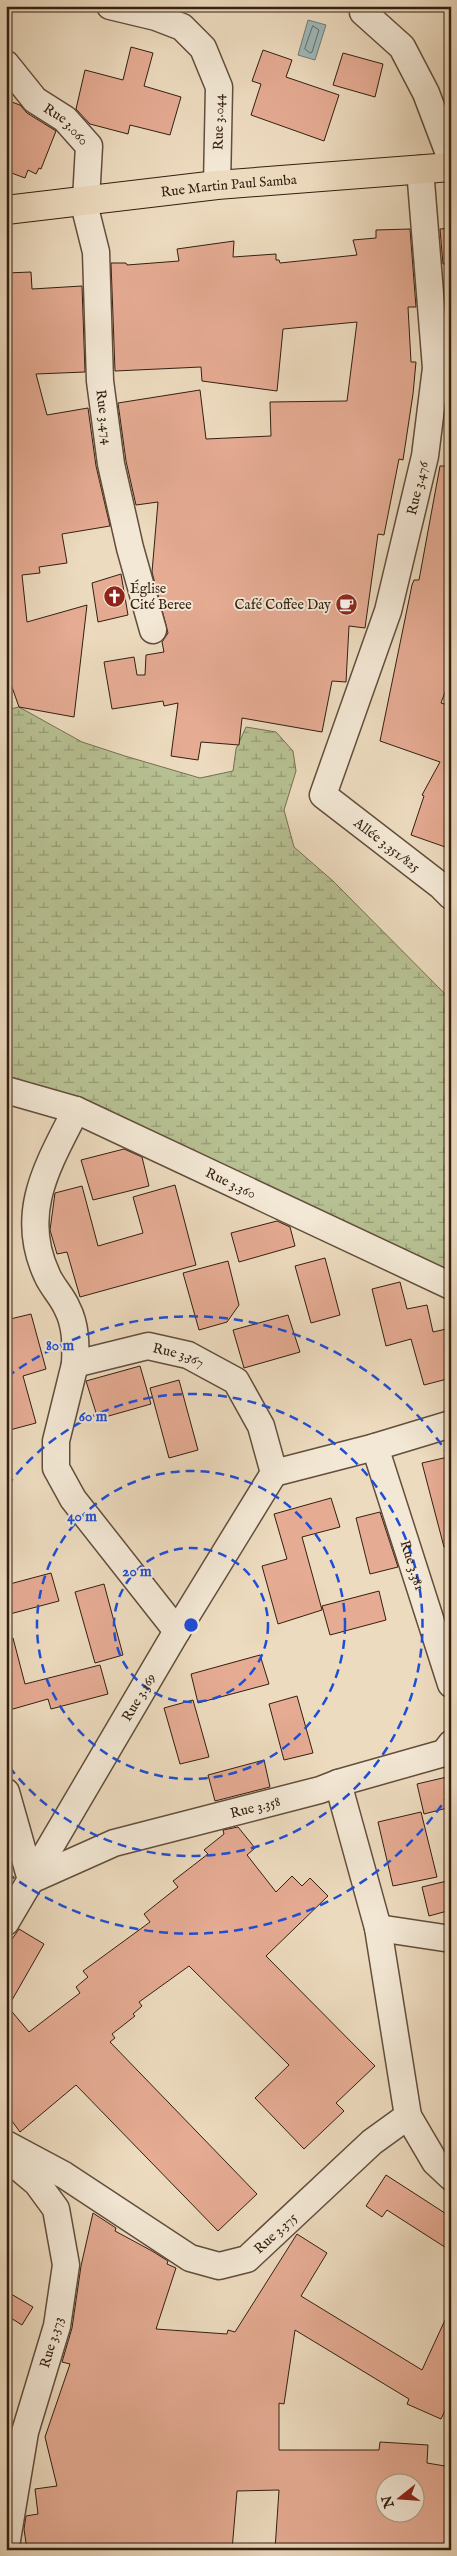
<svg xmlns="http://www.w3.org/2000/svg" width="457" height="2556" font-family="'IM FELL English',serif">
	<style>
		.wetland { fill: url(#wetland-marsh); stroke: #757051 }
		.water { fill: #9db9bb; stroke: #737b77 }
		.lines { fill: none; stroke-linecap: round; stroke-linejoin: round }
		.shore { stroke: #686c66; stroke-width: 1 }
		.building { fill: #e5ab93; stroke: #331f10; fill-rule: evenodd }
		.minor-casing { stroke: #624e3c; stroke-width: 29 }
		.major-casing { stroke: #331f10; stroke-width: 30 }
		.minor { stroke: #f3e8d5; stroke-width: 26 }
		.major { stroke: #eddbbf; stroke-width: 28 }
		.ring { fill: none; stroke: #1d4ed8; stroke-width: 2.5; stroke-dasharray: 9 6 }
		.labels { text-anchor: middle; stroke-width: 4; stroke-linejoin: round; paint-order: stroke }
		.street-label { font-size: 14px; fill: #331f10; stroke: #f3e8d5 }
		.poi-label { font-size: 14px; fill: #331f10; stroke: #f3e8d5; text-anchor: start }
		.centre { fill: #1d4ed8; stroke: #f3e8d5; stroke-width: 2.5 }
		.ring-label { font-size: 15px; text-anchor: middle; font-weight: bold; fill: #1d4ed8; stroke: #f3e8d5; stroke-width: 4; stroke-linejoin: round; paint-order: stroke }
	</style>
	<defs>
		<pattern id="wetland-marsh" width="20" height="14" patternUnits="userSpaceOnUse" patternTransform="scale(1.25)"><rect width="20" height="14" fill="#b7c092"/><path d="M1 5h8M5 5V1M11 12h8M15 12V8" fill="none" stroke="#959b76"/></pattern>
	</defs>
	<rect width="100%" height="100%" fill="#eddbbf"/>
	<filter id="stains"><feTurbulence type="fractalNoise" baseFrequency=".004" numOctaves="4"/><feColorMatrix values="0 0 0 0 .2 0 0 0 0 .09 0 0 0 0 .02 0 0 0 .5 -.17"/></filter>
	<radialGradient id="worn" r=".72"><stop offset=".6" stop-color="#630" stop-opacity="0"/><stop offset="1" stop-color="#630" stop-opacity=".3"/></radialGradient>
	<path class="wetland" d="M19 707 82 742 125 756 200 778 233 771 236 749 246 727 276 732 293 751 296 771 284 810 294 847 333 881 451 1000V1283L6 1080V710Z"/>
	<path class="water" d="M308 20 326 25 315 60 298 55Z"/>
	<g class="lines">
		<path class="shore" d="M313 26 319 30 312 52 310 53 305 49Z"/>
	</g>
	<path class="building" d="M131 47 153 53 144 86 181 97 170 135 130 125 128 134 90 124 76 109 85 70 123 80Z
		M263 50 292 60 286 77 339 95 324 141 251 115 261 84 252 81Z
		M343 53 383 64 375 97 333 85Z
		M6 100 20 105 27 113 56 131 41 169 39 168 36 174 28 170 25 178 6 171Z
		M451 228V264H443L440 229Z
		M410 229 416 307H408L411 362H416L413 394 403 460 399 459 384 535 378 534 365 628 349 626 346 682 332 681 322 732 242 718 239 745 201 742 198 760 171 756 178 703 164 706 163 701 112 709 104 662 134 657 137 675H145L146 655 164 652 162 642 168 633 152 572 158 502 136 505 126 461 118 403 200 390 206 439 271 436 270 402 347 401 357 322 283 329 277 391 202 381 201 367 115 371 111 263H126L127 265 179 261 177 249 234 241 233 257 276 254V260H279L280 263 357 255 353 240 376 238V230Z
		M31 272 32 289 82 286 85 372 36 374 47 415 88 408 96 466 110 526 62 534 67 563 39 567 40 573 22 575 27 622 87 605 74 717 19 707 6 670V273Z
		M440 466H451V676L441 703 451 706V849L411 835 424 796 422 795 440 762 380 741 412 585 414 580H419Z
		M121 574 128 615 98 622 92 583Z
		M124 1149 142 1157 149 1186 93 1200 81 1160Z
		M175 1185 196 1265 80 1297 67 1252 57 1254 50 1230 55 1193 82 1186 98 1246 143 1233 133 1197Z
		M277 1221 290 1227 295 1246 239 1262 231 1233Z
		M325 1258 340 1315 311 1323 295 1266Z
		M228 1261 239 1305 227 1322 199 1330 183 1273Z
		M400 1282 407 1309 427 1305 433 1332 451 1328V1378L424 1385 411 1339 386 1346 372 1289Z
		M31 1314 46 1369 23 1376 36 1423 6 1431V1320Z
		M288 1315 300 1352 244 1368 233 1330Z
		M140 1366 151 1404 98 1419 86 1381Z
		M179 1380 198 1450 169 1458 150 1388Z
		M448 1457 451 1470V1546L444 1547 422 1463Z
		M331 1498 340 1527 302 1537 322 1610 278 1624 262 1566 287 1559 274 1514Z
		M380 1512 398 1567 370 1574 356 1518Z
		M51 1573 59 1601 6 1615V1585Z
		M104 1584 123 1655 95 1663 75 1592Z
		M379 1591 386 1620 330 1635 322 1606Z
		M13 1638 25 1684 100 1665 108 1694 51 1709 48 1699 6 1711V1639Z
		M260 1655 269 1684 198 1703 191 1674Z
		M297 1696 313 1753 284 1760 269 1704Z
		M193 1700 209 1757 180 1764 164 1708Z
		M264 1760 270 1787 215 1801 208 1775Z
		M451 1776V1807L424 1814 417 1784Z
		M421 1812 437 1877 393 1886 378 1822Z
		M238 1827 255 1848 247 1855 276 1892 292 1876 302 1886 310 1878 328 1896 266 1956 375 2066 336 2103 344 2111 304 2149 255 2098 289 2065 189 1966 139 2002 142 2006 133 2014 135 2016 112 2034 115 2038 110 2042 257 2194 218 2231 76 2085 20 2132 6 2113V1948L19 1929 44 1944 8 2007 29 2032 80 1993 76 1987 88 1977 83 1971 150 1922 144 1914 178 1887 173 1881 208 1854 204 1850 224 1834 223 1830Z
		M451 1880V1910L429 1916 422 1887Z
		M386 2175 451 2217V2251L387 2210 382 2217 366 2206Z
		M93 2213 116 2228 115 2231 152 2251 168 2261 167 2264 176 2268 156 2329 227 2334 228 2330 235 2332 297 2234 327 2253 301 2296 422 2370 451 2307V2398L441 2419 407 2404 409 2399 295 2330 284 2404 279 2403V2450H379L380 2442 428 2445 427 2463 451 2467V2550H275L279 2490 237 2491 232 2550H27L24 2529 26 2516 38 2514 35 2489 57 2486 45 2437 70 2364 62 2362 72 2328 81 2266ZM384 2484H414V2514H384Z
		M6 2291 33 2307 22 2325 6 2315Z"/>
	<g class="lines">
		<defs>
			<g id="minor">
				<path d="M110 6 156 17 182 27 203 48 219 87 217 185"/>
				<path d="M363 12 402 47 426 93 451 159"/>
				<path id="s1" d="M6 64 35 100 65 119 89 146 86 200"/>
				<path id="s2" d="M420 169 436 368 425 456 388 611 323 795 441 886 451 896"/>
				<path id="s3" d="M83 200 96 252 100 381 111 464 130 548 153 630"/>
				<path id="s4" d="M6 1090 76 1110 451 1286"/>
				<path id="s5" d="M76 1110C48 1165 18 1213 47 1275 52 1287 62 1296 67 1308 76 1325 76 1345 75 1364L148 1346 188 1355 236 1381 261 1426 274 1473 375 1447 451 1424"/>
				<path d="M75 1364 56 1441V1468L73 1499 177 1631"/>
				<path id="s6" d="M375 1447 451 1684"/>
				<path d="M338 1783 444 1753 451 1744"/>
				<path id="s7" d="M6 1792 31 1880 114 1843 320 1790 338 1783 378 1928 408 2116"/>
				<path id="s8" d="M6 1922 177 1631 274 1473"/>
				<path d="M378 1928 451 1939"/>
				<path id="s9" d="M6 2144 64 2175 190 2258 219 2266 247 2259 372 2142 408 2116 435 2162 451 2177"/>
				<path d="M6 2157 37 2183 56 2209 66 2265 57 2326 25 2432 6 2546"/>
			</g>
			<g id="major">
				<path id="s10" d="M6 210 217 185 451 167"/>
			</g>
		</defs>
		<use href="#minor" class="minor-casing"/>
		<use href="#major" class="major-casing"/>
		<use href="#minor" class="minor"/>
		<use href="#major" class="major"/>
	</g>
	<g class="ring">
		<circle cx="191" cy="1625" r="77"/>
		<circle cx="191" cy="1625" r="154"/>
		<path d="M7 1486A231 231 0 1 1 7 1764"/>
		<path d="M450 1793A309 309 0 0 1 7 1873M7 1377A309 309 0 0 1 450 1457"/>
	</g>
	<defs>
		<symbol id="church-disc" viewBox="-11 -11 22 22"><circle r="9.5" fill="#8f2418" stroke="#f3e8d5"/><path d="M-1.2-6h2.4v3.5h3.3v2.4h-3.3V6h-2.4V-.1h-3.3v-2.4h3.3Z" fill="#fff"/></symbol>
		<symbol id="cafe-disc" viewBox="-11 -11 22 22"><circle r="9.5" fill="#8f2418" stroke="#f3e8d5"/><path d="M-5.5-4.5H6V0H3Q3 3.5 0 3.5H-2.5Q-5.5 3.5-5.5 0ZM3-3.2v2h1.7v-2ZM-6 4.5H4V6H-6Z" fill="#fff"/></symbol>
	</defs>
	<g fill-rule="evenodd">
		<use href="#church-disc" x="102" y="584" width="25" height="25"/>
		<use href="#cafe-disc" x="334" y="592" width="25" height="25"/>
	</g>
	<g class="labels">
		<g class="street-label">
			<text transform="translate(218 122) rotate(-89)" y="5">Rue 3.044</text>
			<text dy="5" stroke="none"><textPath href="#s1" startOffset="86">Rue 3.060</textPath></text>
			<text dy="5" stroke="none"><textPath href="#s10" startOffset="224">Rue Martin Paul Samba</textPath></text>
			<text dy="5" stroke="none"><textPath href="#s3" startOffset="219">Rue 3.474</textPath></text>
			<text transform="translate(417 488) rotate(-77)" y="5">Rue 3.476</text>
			<text dy="5" stroke="none"><textPath href="#s2" startOffset="724">Allée 3.351/825</textPath></text>
			<text dy="5" stroke="none"><textPath href="#s4" startOffset="244">Rue 3.360</textPath></text>
			<text dy="5" stroke="none"><textPath href="#s5" startOffset="378">Rue 3.367</textPath></text>
			<text dy="5" stroke="none"><textPath href="#s6" startOffset="124">Rue 3.381</textPath></text>
			<text dy="5" stroke="none"><textPath href="#s8" startOffset="261">Rue 3.369</textPath></text>
			<text dy="5" stroke="none"><textPath href="#s7" startOffset="328">Rue 3.358</textPath></text>
			<text dy="5" stroke="none"><textPath href="#s9" startOffset="314">Rue 3.375</textPath></text>
			<text transform="translate(51 2342) rotate(-74)" y="5">Rue 3.373</text>
		</g>
		<g class="poi-label">
			<text x="130" y="593">Église<tspan x="130" dy="16">Cité Beree</tspan></text>
			<text x="331" y="609" text-anchor="end">Café Coffee Day</text>
		</g>
	</g>
	<circle cx="191" cy="1625" r="8" class="centre"/>
	<g class="ring-label">
		<text x="60" y="1350">80 m</text>
		<text x="93" y="1421">60 m</text>
		<text x="82" y="1521">40 m</text>
		<text x="137" y="1576">20 m</text>
	</g>
	<rect width="457" height="2556" fill="none" stroke="#eddbbf" stroke-width="25"/>
	<rect x="8" y="8" width="442" height="2541" fill="none" stroke="#331f10" stroke-width="2.5"/>
	<rect x="12" y="12" width="432" height="2531" fill="none" stroke="#331f10"/>
	<g transform="translate(400 2498) rotate(253)"><circle r="24" fill="#f3e8d5" stroke="#a69886"/>
	<path d="M0-4L9 19L0 12L-9 19Z" fill="#8f2418"/>
	<text y="-8" font-size="14" font-weight="bold" text-anchor="middle" fill="#331f10">N</text>
	</g>
	<rect width="100%" height="100%" filter="url(#stains)"/>
	<rect width="100%" height="100%" fill="url(#worn)"/>
</svg>
